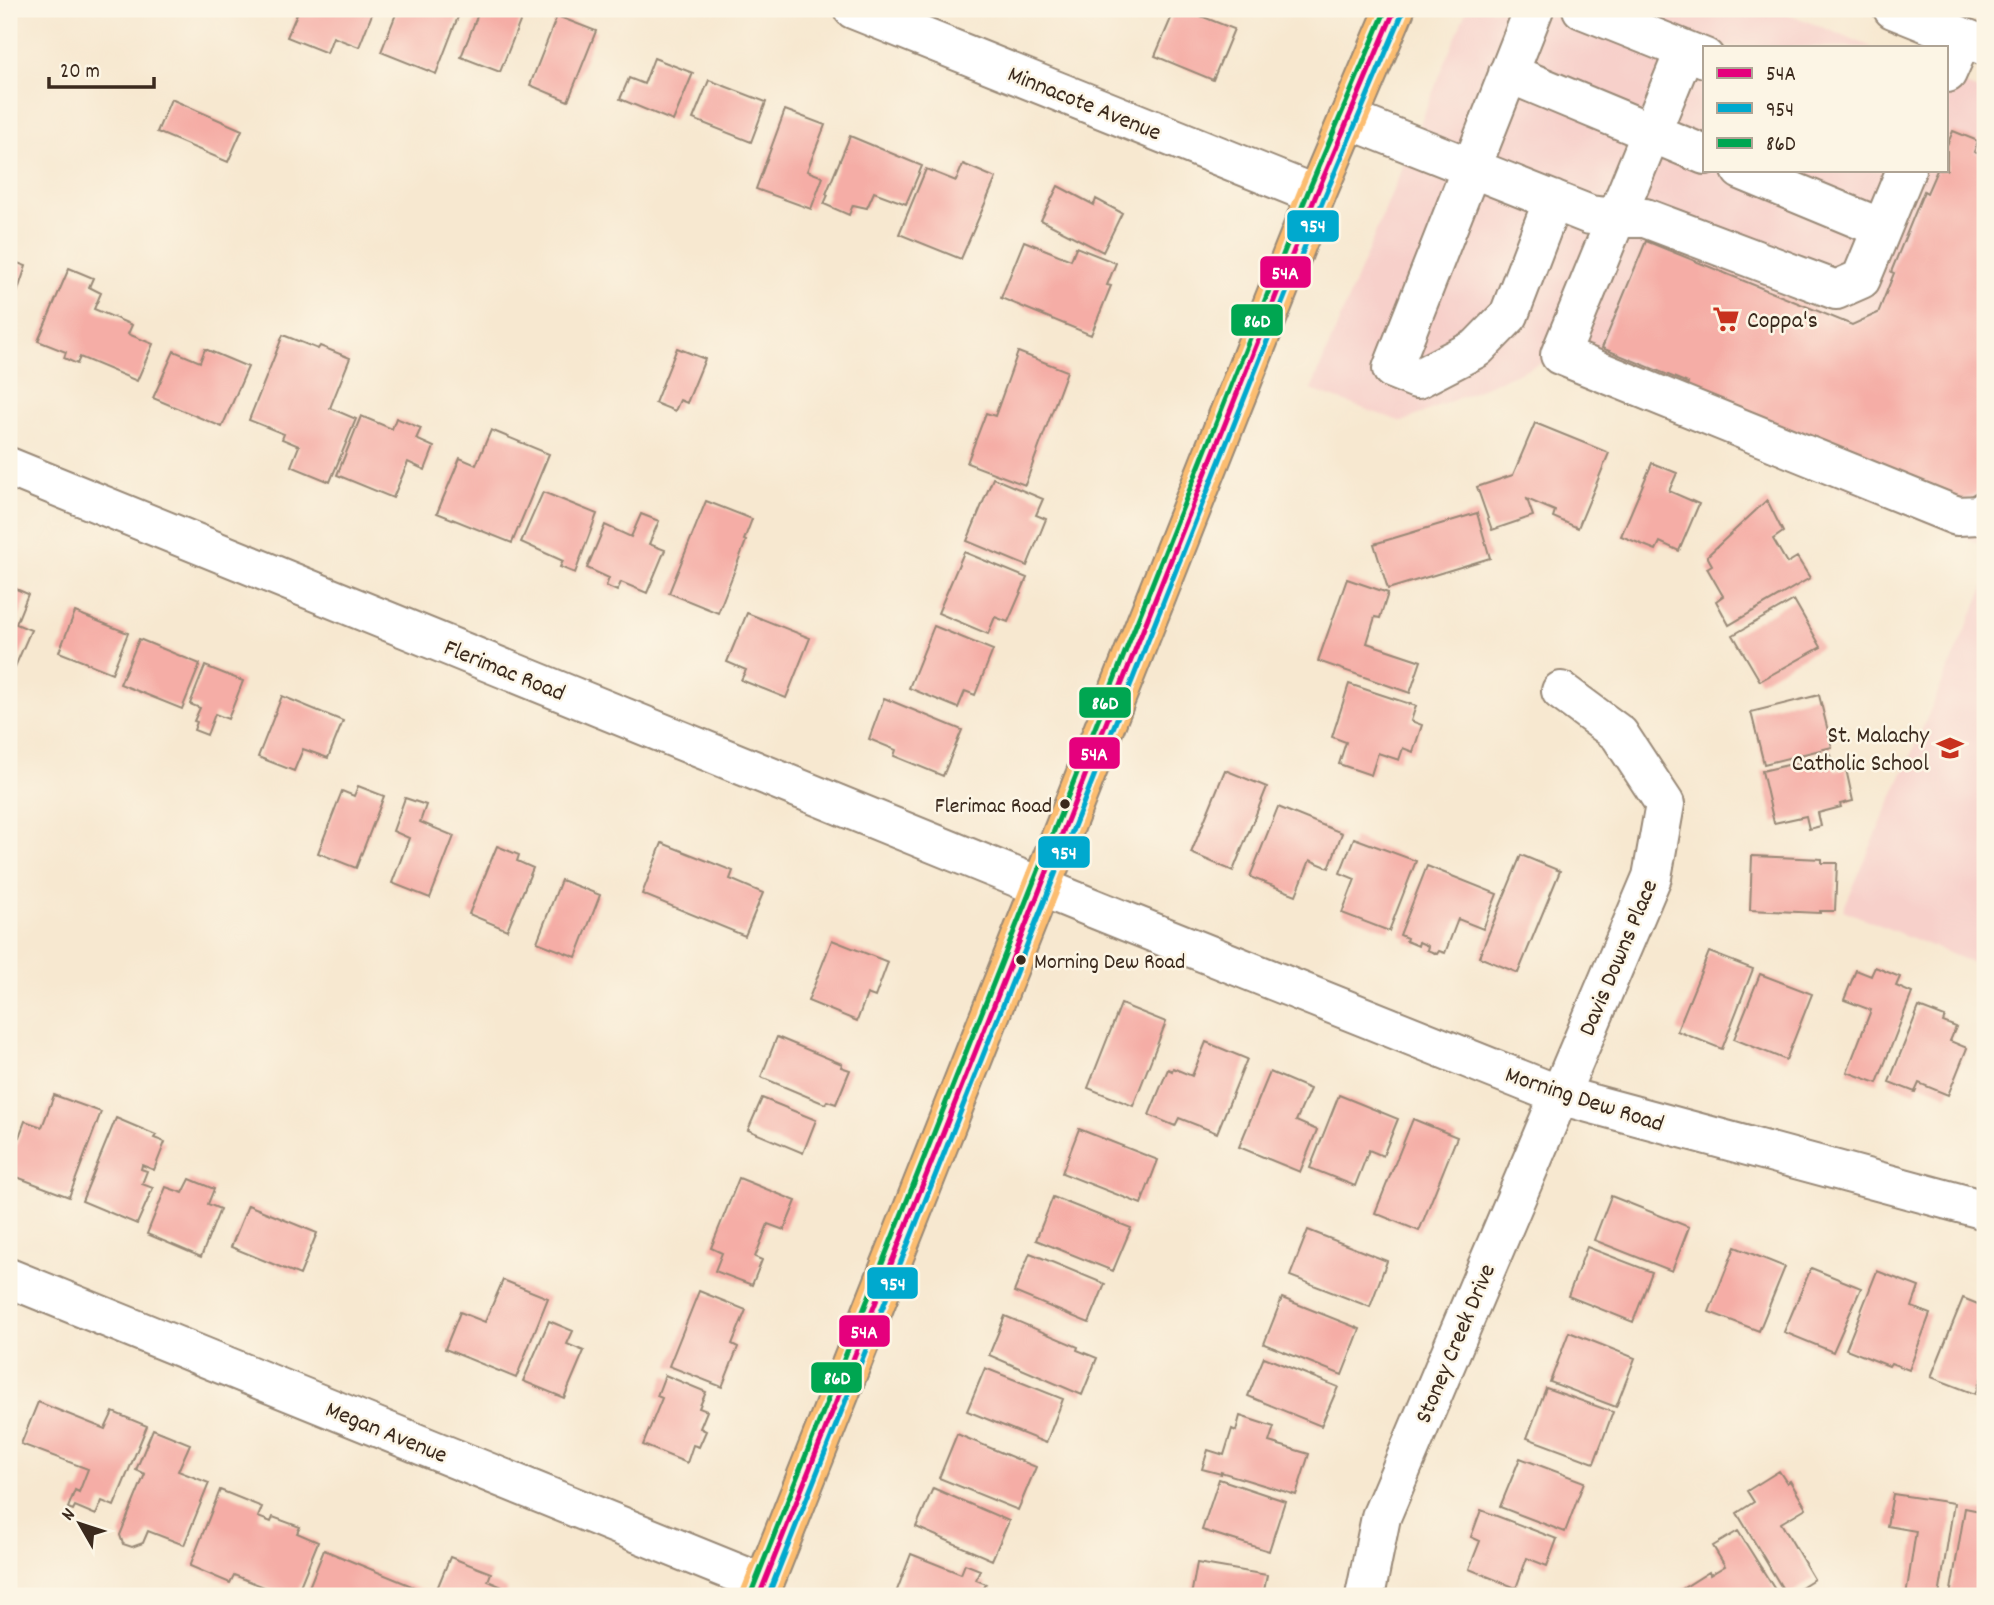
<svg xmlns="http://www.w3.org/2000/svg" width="1994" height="1605" font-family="Dekko,sans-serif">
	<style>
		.built { fill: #f7d0ca }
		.building { fill: #f5ada6 }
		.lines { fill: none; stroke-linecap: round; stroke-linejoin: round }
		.minor-casing { stroke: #998977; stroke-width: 42 }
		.major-casing { stroke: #998977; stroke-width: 42 }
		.minor { stroke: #fff; stroke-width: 38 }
		.major { stroke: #fcbd6f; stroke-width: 38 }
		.bus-1-casing { stroke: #fcf5e5; stroke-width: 10 }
		.bus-2-casing { stroke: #fcf5e5; stroke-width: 10 }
		.bus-3-casing { stroke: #fcf5e5; stroke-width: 10 }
		.bus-1 { stroke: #e5007d; stroke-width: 5 }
		.bus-2 { stroke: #00a9ce; stroke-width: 5 }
		.bus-3 { stroke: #00a651; stroke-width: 5 }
		.bus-dot { fill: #3b2a1e; stroke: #fcf5e5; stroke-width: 2.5 }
		.labels { text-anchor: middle; stroke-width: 5; stroke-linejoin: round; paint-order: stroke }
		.bus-label { font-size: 22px; fill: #3b2a1e; stroke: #fcf5e5; text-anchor: end }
		.street-label { font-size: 24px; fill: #3b2a1e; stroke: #fcf5e5 }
		.poi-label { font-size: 24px; fill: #3b2a1e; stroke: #fcf5e5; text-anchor: start }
		.line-badge { stroke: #fcf5e5; stroke-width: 2.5 }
		.badge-label { font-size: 19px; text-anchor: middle; font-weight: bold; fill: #fff }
	</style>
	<rect width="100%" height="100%" fill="#fcf5e5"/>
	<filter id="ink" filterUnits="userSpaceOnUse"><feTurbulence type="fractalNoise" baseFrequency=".0143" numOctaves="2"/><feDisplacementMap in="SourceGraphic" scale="14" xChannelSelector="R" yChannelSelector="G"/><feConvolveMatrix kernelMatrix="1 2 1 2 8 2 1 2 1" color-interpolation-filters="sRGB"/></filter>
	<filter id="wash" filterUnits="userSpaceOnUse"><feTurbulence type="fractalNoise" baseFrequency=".00686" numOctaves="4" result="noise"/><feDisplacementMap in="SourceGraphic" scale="28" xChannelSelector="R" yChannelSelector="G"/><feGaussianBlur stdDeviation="1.57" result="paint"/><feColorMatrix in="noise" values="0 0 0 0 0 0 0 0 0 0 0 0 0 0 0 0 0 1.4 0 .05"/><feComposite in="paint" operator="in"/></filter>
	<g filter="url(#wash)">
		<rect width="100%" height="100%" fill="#f7e8d0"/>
		<path class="built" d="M1467 9H1776L1872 47H1705V170H1947V77L1985 93V546L1541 363 1402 422 1311 390Z
			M1985 585V968L1843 910Z"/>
		<g id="blocks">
			<path class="building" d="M299 9H374L359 47 333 37 327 53 287 37Z
				M398 9H461L436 74 381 52Z
				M480 9H525L500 72 461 57Z
				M1175 9H1183L1234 29 1213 80 1155 56Z
				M557 16 596 31 568 101 530 85Z
				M654 58 693 73 673 121 620 99 629 78 644 84Z
				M709 80 766 102 751 142 693 119Z
				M171 99 242 130 228 162 157 132Z
				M785 110 825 125 807 171 823 177 811 209 756 189Z
				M1953 131 1978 141 1974 152 1985 156V487L1960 502 1685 390 1688 383 1602 348 1646 241 1852 325 1878 313 1894 273 1891 272 1924 191 1927 193 1937 170H1947V145Z
				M850 136 922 166 906 204 874 192 867 208 853 205 849 215 824 204 828 195 826 194Z
				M963 164 996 178 961 259 899 234 926 169 956 181Z
				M1058 186 1094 205 1096 199 1122 213 1103 252 1041 220Z
				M1024 241 1071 260 1076 247 1116 263 1107 285 1111 286 1091 335 1001 298Z
				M9 260 26 266 9 317Z
				M69 268 93 278 89 287 101 293 94 309 132 325 128 334 153 344 137 381 80 357 77 364 64 358 66 352 38 341Z
				M283 335 318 349 320 346 350 358 330 408 356 419 330 482 291 466 299 446 282 439 284 434 249 420Z
				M677 348 705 359 687 403 680 400 675 411 655 403Z
				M205 349 248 367 222 427 153 398 174 351 200 362Z
				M1018 352 1067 371 1025 485 967 463 986 413 995 416Z
				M361 416 392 429 396 418 421 428 416 439 434 447 425 470 408 462 393 498 337 475Z
				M1535 423 1609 453 1578 528 1553 517 1555 511 1527 499 1533 516 1492 530 1477 487 1513 475Z
				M491 430 549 454 512 543 437 513 460 458 476 465Z
				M1652 463 1677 473 1669 491 1699 504 1679 551 1660 542 1656 550 1621 536Z
				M993 478 1043 499 1036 515 1046 519 1027 566 967 541Z
				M543 492 597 514 575 573 560 567 563 561 521 542Z
				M1767 500 1783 532 1773 539 1787 563 1797 557 1810 578 1729 625 1716 601 1723 596 1707 568 1712 565 1707 556Z
				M706 501 752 519 744 540 746 541 718 613 669 593Z
				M1477 513 1490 558 1388 589 1374 544Z
				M641 514 659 521 649 544 665 550 647 593 621 582 617 591 606 586 609 578 587 568 605 525 631 537Z
				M964 552 1027 578 1008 622 995 617 988 634 938 613Z
				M1347 579 1388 593 1380 618 1375 617 1367 643 1421 661 1410 693 1318 661Z
				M9 586 28 594 16 624 31 630 15 667 9 664Z
				M1794 600 1821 647 1760 681 1733 635Z
				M75 612 128 633 112 673 59 652Z
				M747 613 810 638 786 698 741 680 746 670 727 662Z
				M934 626 993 650 975 695 965 691 958 708 909 688Z
				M139 639 200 664 182 709 120 684Z
				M205 666 243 681 228 719 215 714 207 735 194 730 197 722 194 721 200 708 190 704Z
				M1349 684 1416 706 1411 721 1422 725 1413 752 1403 748 1399 760 1378 753 1371 775 1339 764 1346 742 1332 737Z
				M1819 695 1832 747 1764 764 1751 712Z
				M282 696 343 721 328 758 303 749 294 771 258 757Z
				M884 698 962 730 943 776 894 756 896 750 869 739Z
				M1831 755 1835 771 1846 769 1853 801 1840 804 1841 807 1818 813 1821 826 1809 829 1806 816 1774 823 1762 771Z
				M1225 770 1267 787 1233 871 1191 853Z
				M358 786 384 796 356 868 318 853 342 791 354 796Z
				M405 798 426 805 420 822 454 836 430 898 392 883 409 838 393 831Z
				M1278 807 1342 833 1329 868 1310 860 1296 895 1250 877Z
				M1354 838 1416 861 1389 931 1342 913 1355 879 1340 873Z
				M662 843 733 871 730 879 763 893 745 936 642 894Z
				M497 846 519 855 517 861 533 868 507 930 469 914Z
				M1521 855 1560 871 1518 973 1479 957Z
				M1752 856 1822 859V863H1837L1835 911H1820V913L1750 910Z
				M1427 866 1497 894 1483 929 1458 919 1445 953 1439 951 1437 954 1427 950 1428 946 1419 942 1418 946 1406 941 1407 938 1400 935Z
				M561 880 600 895 576 957 537 942Z
				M832 940 888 962 875 997 867 994 857 1021 808 1001Z
				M1709 952 1753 969 1722 1049 1677 1031Z
				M1875 967 1900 977 1896 986 1912 993 1877 1083 1847 1072 1871 1010 1844 1000 1856 970 1871 976Z
				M1760 974 1812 994 1786 1060 1734 1039Z
				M1121 1004 1166 1022 1133 1106 1088 1088Z
				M1919 1007 1945 1017 1943 1022 1956 1027 1950 1041 1967 1048 1948 1095 1919 1083 1915 1092 1889 1082Z
				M777 1037 842 1064 841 1067 850 1070 836 1104 827 1101 825 1104 761 1077Z
				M1206 1042 1247 1059 1217 1133 1179 1118 1175 1126 1149 1115 1168 1069 1172 1071 1173 1068 1192 1076Z
				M1270 1072 1310 1089 1296 1121 1317 1130 1300 1172 1239 1147Z
				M54 1095 101 1112 69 1197 9 1174V1164L25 1121 42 1127Z
				M1339 1095 1398 1119 1383 1156 1369 1150 1355 1186 1310 1168Z
				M762 1098 816 1120 803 1153 748 1130Z
				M116 1118 156 1135 154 1138 165 1142 154 1170 142 1165 141 1169 147 1171 142 1184 153 1188 137 1224 82 1201Z
				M1413 1119 1457 1137 1419 1231 1375 1213Z
				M1079 1129 1158 1160 1141 1204 1062 1173Z
				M739 1178 796 1201 784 1230 768 1224 755 1257 762 1260 752 1285 715 1271 722 1253 711 1248Z
				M190 1179 214 1189 208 1204 220 1209 201 1257 147 1234 166 1187 183 1193Z
				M1611 1196 1689 1227 1672 1271 1594 1240Z
				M1053 1197 1131 1228 1113 1271 1036 1240Z
				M248 1205 317 1233 300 1275 231 1247Z
				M1308 1230 1387 1261 1370 1307 1290 1276Z
				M1587 1247 1652 1272 1633 1322 1568 1296Z
				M1735 1247 1785 1267 1759 1331 1709 1312Z
				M1030 1253 1105 1284 1089 1323 1014 1292Z
				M1811 1268 1861 1288 1833 1352 1784 1332Z
				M1877 1271 1919 1287 1912 1307 1930 1314 1909 1370 1891 1363 1889 1366 1846 1349Z
				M503 1280 548 1298 516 1378 445 1349 460 1312 485 1322Z
				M699 1291 746 1310 732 1344 738 1347 722 1387 669 1366Z
				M1282 1298 1360 1329 1342 1375 1264 1344Z
				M1963 1298 1985 1307V1369L1975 1394 1931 1377Z
				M1005 1316 1078 1347 1077 1350 1097 1358 1082 1395 989 1355Z
				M549 1321 573 1331 567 1344 584 1351 564 1398 523 1381Z
				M1569 1332 1635 1358 1616 1407 1550 1382Z
				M1264 1357 1338 1387 1321 1426 1248 1396Z
				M985 1368 1063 1399 1046 1443 967 1411Z
				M665 1375 706 1392 699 1408 707 1411 700 1428 706 1431 699 1447 693 1445 687 1463 643 1445 662 1398 657 1396Z
				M1546 1388 1613 1412 1594 1463 1527 1438Z
				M38 1402 105 1429 113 1412 147 1426 114 1506 102 1501 96 1515 75 1506 73 1510 68 1508 75 1490 79 1492 88 1469 21 1444Z
				M1240 1416 1274 1427 1269 1442 1309 1454 1296 1495 1221 1472V1474L1202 1469 1208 1450 1224 1455 1232 1429 1236 1431Z
				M153 1429 190 1444 178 1471 209 1483 184 1545 148 1531 143 1543 132 1547 123 1544 120 1535 145 1474 136 1470Z
				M957 1434 1036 1467 1018 1510 939 1478Z
				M1520 1458 1584 1482 1565 1532 1500 1507Z
				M1779 1471 1787 1483 1790 1481 1806 1508 1781 1523 1814 1579 1787 1596 1737 1513 1754 1502 1747 1491Z
				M1219 1479 1285 1501 1269 1551 1202 1530Z
				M933 1488 1009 1521 992 1560 916 1527Z
				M220 1490 262 1507 258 1517 271 1522 273 1517 300 1527 297 1533 318 1542 296 1596H287L234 1575 230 1583 190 1566Z
				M1893 1494 1954 1503 1939 1596H1906L1916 1531 1887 1526Z
				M1965 1508 1985 1512V1580L1983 1596H1950Z
				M1481 1510 1557 1539 1547 1566 1527 1558 1516 1588 1469 1569 1480 1541 1471 1537Z
				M1738 1531 1779 1596H1681L1679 1591 1709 1572 1710 1575 1725 1566 1713 1546Z
				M324 1550 424 1591 422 1596H316L307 1592Z
				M911 1554 961 1574 965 1564 980 1570 976 1580 986 1584 984 1588 991 1591 989 1596H903L896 1593Z
				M450 1557 491 1573 488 1581 507 1589 504 1596H434Z
				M1197 1563 1267 1575 1263 1596H1191Z"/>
		</g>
	</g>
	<g filter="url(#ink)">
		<use href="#blocks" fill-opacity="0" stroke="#998977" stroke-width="2"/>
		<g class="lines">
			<defs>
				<path id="minor" d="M853 9 1316 195
					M1534 9 1392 369 1417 379 1477 348 1509 315 1553 200
					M1582 9 1705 58
					M1893 9 1985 46
					M1685 50 1560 355 1957 516 1980 515 1985 511
					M1508 73 1705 155
					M1947 73 1963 37
					M1348 119 1590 215 1616 218H1645L1836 290 1861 279 1906 170
					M1741 170 1881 228
					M9 467 1095 909 1559 1095 1985 1210
					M9 1278 764 1584
					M1365 1596 1381 1517 1652 877 1665 804 1619 734 1561 691"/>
				<path id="major" d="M759 1596 1316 195 1395 9"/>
			</defs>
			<use href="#minor" class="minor-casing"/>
			<use href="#major" class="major-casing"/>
			<use href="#minor" class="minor"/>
			<use href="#major" class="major"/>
			<defs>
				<path id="bus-1" d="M759 1596 1316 195 1395 9"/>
				<path id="bus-2" d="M768 1596 1324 198 1403 12"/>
				<path id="bus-3" d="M751 1593 1308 192 1386 9"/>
			</defs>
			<use href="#bus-1" class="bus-1-casing"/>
			<use href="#bus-2" class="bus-2-casing"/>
			<use href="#bus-3" class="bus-3-casing"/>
			<use href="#bus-1" class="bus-1"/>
			<use href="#bus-2" class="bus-2"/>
			<use href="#bus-3" class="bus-3"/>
		</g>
	</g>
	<defs>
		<symbol id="supermarket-bare" viewBox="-9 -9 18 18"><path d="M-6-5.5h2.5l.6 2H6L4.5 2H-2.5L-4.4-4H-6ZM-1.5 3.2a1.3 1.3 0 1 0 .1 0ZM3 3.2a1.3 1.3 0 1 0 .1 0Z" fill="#c8321e" stroke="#fcf5e5" stroke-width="2.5" paint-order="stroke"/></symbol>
		<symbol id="school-bare" viewBox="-9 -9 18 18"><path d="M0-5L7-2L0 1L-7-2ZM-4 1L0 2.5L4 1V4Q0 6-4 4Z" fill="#c8321e" stroke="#fcf5e5" stroke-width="2.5" paint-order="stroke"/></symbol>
	</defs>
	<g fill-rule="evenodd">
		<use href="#supermarket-bare" x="1707" y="300" width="38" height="38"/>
		<use href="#school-bare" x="1931" y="729" width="38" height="38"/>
	</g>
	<g class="bus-dot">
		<circle cx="1065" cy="804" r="6"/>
		<circle cx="1021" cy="960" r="6"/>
	</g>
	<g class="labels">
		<g class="bus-label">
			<text x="1052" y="812">Flerimac Road</text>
			<text x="1034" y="968" text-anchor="start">Morning Dew Road</text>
		</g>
		<g class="street-label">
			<text transform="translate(1085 102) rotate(22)" y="8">Minnacote Avenue</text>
			<text transform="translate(505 669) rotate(22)" y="8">Flerimac Road</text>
			<text transform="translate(1617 957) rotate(-67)" y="8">Davis Downs Place</text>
			<text transform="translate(1585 1098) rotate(18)" y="8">Morning Dew Road</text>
			<text transform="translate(1454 1343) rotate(-67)" y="8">Stoney Creek Drive</text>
			<text transform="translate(387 1431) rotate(22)" y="8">Megan Avenue</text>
		</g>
		<g class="poi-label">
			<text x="1747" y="327">Coppa's</text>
			<text x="1929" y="742" text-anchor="end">St. Malachy<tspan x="1929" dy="28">Catholic School</tspan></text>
		</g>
	</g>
	<g class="line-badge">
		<rect x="1286" y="209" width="54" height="34" rx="7" fill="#00a9ce"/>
		<rect x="1259" y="255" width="53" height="34" rx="7" fill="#e5007d"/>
		<rect x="1230" y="303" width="54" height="34" rx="7" fill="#00a651"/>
		<rect x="1078" y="686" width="54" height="33" rx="7" fill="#00a651"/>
		<rect x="1068" y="736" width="53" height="34" rx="7" fill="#e5007d"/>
		<rect x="1037" y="835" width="54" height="34" rx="7" fill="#00a9ce"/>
		<rect x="866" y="1266" width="53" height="34" rx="7" fill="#00a9ce"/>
		<rect x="838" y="1314" width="53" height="34" rx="7" fill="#e5007d"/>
		<rect x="810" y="1361" width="53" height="33" rx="7" fill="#00a651"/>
	</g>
	<g class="badge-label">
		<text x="1313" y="232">954</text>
		<text x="1285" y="279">54A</text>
		<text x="1257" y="327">86D</text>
		<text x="1105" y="709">86D</text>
		<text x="1094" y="760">54A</text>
		<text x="1064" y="859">954</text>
		<text x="893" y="1290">954</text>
		<text x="864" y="1338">54A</text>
		<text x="837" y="1384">86D</text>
	</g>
	<rect width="1994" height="1605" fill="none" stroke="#fcf5e5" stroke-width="35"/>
	<rect x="1703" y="46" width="245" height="126" fill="#fcf5e5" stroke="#afa495" stroke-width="2"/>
	<rect x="1717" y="68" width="35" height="10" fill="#e5007d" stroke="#afa495" stroke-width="2"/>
	<text x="1766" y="80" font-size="21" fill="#3b2a1e">54A</text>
	<rect x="1717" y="103" width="35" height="10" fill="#00a9ce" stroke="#afa495" stroke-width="2"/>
	<text x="1766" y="116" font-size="21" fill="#3b2a1e">954</text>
	<rect x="1717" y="138" width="35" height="10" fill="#00a651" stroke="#afa495" stroke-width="2"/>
	<text x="1766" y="150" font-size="21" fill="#3b2a1e">86D</text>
	<g transform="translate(80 1524) rotate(309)" stroke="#fcf5e5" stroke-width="5" paint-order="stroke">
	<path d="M0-5L12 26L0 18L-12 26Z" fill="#3b2a1e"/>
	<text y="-10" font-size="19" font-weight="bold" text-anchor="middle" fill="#3b2a1e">N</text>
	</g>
	<path d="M49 77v10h105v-10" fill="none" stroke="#3b2a1e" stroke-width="3.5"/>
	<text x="60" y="77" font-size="21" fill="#3b2a1e" stroke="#fcf5e5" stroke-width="5" paint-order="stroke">20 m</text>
</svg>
